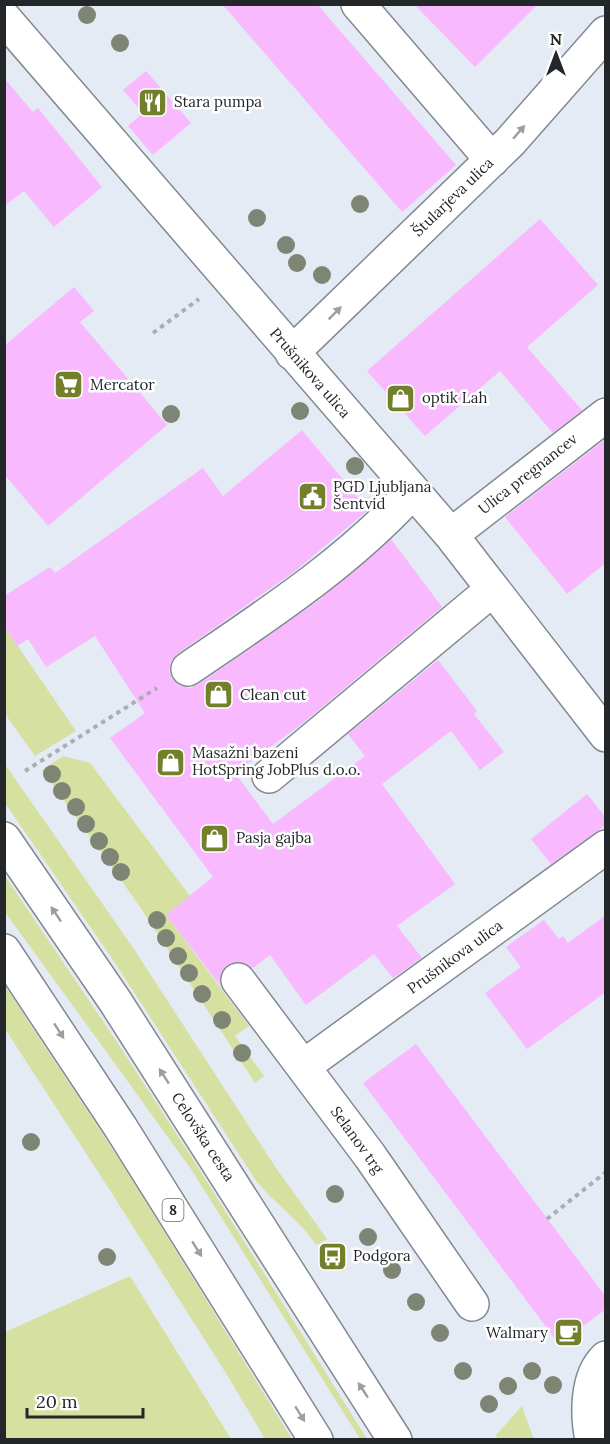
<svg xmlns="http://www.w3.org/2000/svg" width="610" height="1444" font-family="Lora,serif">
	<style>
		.green { fill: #d6e1a1 }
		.building { fill: #f8b9fe }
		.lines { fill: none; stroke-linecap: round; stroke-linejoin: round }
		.minor-casing { stroke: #838992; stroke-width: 36 }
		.major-casing { stroke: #838992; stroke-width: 36 }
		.path { stroke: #a8aeb5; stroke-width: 4; stroke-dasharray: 4.5 4.5; stroke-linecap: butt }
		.minor { stroke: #fff; stroke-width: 33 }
		.major { stroke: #fff; stroke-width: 33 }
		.tree { fill: #7f8574 }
		.oneway { fill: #9c9e9f }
		.labels { text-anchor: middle; stroke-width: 5; stroke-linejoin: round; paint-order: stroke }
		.shield { fill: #fff; stroke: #66686a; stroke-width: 1.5 }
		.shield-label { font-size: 14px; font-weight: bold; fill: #24272a }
		.poi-label { font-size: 15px; fill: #24272a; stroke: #fff; text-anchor: start }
		.street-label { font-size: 15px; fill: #24272a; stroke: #fff }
	</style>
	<rect width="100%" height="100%" fill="#e4ebf4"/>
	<path class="green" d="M4 626 76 731 35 756 5 714Z
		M63 756 90 763 190 896 166 915 249 1026 235 1036 264 1076 255 1083 138 904 42 770Z
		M4 763 134 949 276 1168 327 1239 316 1245C300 1220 276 1205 257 1182L115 963 5 803Z
		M5 876 115 1039 196 1164 367 1439H360L191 1169 5 912Z
		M5 986 123 1165 292 1439H265L229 1378 104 1181 5 1029Z
		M130 1276 231 1439H5V1332Z
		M522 1406 533 1437 538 1439H497L496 1435Z"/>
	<path class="building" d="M222 4H317L456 165 402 212Z
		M414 4H538L475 67Z
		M146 71 191 123 153 155 128 126 143 113 123 90Z
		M4 78 33 112 38 108 102 187 54 227 24 191 4 206Z
		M540 219 598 285 527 347 582 410 553 433 500 371 425 436 367 371Z
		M74 287 94 311 80 322 167 425 48 526 4 474V346Z
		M302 430 368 510 295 571 177 654 171 661 169 670 172 679 180 686 190 688 199 684 318 601 391 539 442 607 303 723 235 773 273 824 365 756 348 734 438 660 477 711 474 714 504 752 480 770 451 731 382 784 455 884 397 926 422 958 393 978 374 954 306 1005 270 955 253 968 245 963 235 962 227 965 221 973 219 982 222 988 166 915 213 877 110 738 145 713 95 636 46 667 28 639 17 646 4 626V596L50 567 55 573 203 468 223 496Z
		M606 439V563L567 594 505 517Z
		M587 794 606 818V825L551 864 531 839Z
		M606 915V992L527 1049 485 993 521 967 506 947 544 920 559 939 563 936 568 943Z
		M416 1044 606 1297V1309L559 1344 363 1083Z"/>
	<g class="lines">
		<defs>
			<path id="minor" d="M358 4 492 160
				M4 18 451 535 606 735
				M292 353 510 142 606 33
				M451 535 606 415
				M188 669C267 615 349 562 413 491
				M269 776 493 589
				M238 980 370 1156 472 1304
				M304 1066 606 847
				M592 1440C587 1415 586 1377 606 1358"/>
			<path id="major" d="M4 839 115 1001 395 1440
				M4 951 121 1128 316 1440"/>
		</defs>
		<use href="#minor" class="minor-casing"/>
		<use href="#major" class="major-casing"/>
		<path class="path" d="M153 333 199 299
			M25 771 157 688
			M547 1219 606 1172"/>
		<use href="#minor" class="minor"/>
		<use href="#major" class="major"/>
	</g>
	<g class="tree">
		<circle cx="87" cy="15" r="9"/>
		<circle cx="120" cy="43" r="9"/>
		<circle cx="360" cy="204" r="9"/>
		<circle cx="257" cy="218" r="9"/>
		<circle cx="286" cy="245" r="9"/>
		<circle cx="297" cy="263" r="9"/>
		<circle cx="322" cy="275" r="9"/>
		<circle cx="300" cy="411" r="9"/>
		<circle cx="171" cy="414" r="9"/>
		<circle cx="355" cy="466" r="9"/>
		<circle cx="52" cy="774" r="9"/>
		<circle cx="62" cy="791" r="9"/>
		<circle cx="76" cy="807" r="9"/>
		<circle cx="86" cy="824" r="9"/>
		<circle cx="99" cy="841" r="9"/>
		<circle cx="110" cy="857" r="9"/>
		<circle cx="121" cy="872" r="9"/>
		<circle cx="157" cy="920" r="9"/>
		<circle cx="166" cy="938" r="9"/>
		<circle cx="178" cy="956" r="9"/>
		<circle cx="189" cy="973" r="9"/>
		<circle cx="202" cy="994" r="9"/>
		<circle cx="222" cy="1020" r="9"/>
		<circle cx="242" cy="1053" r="9"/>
		<circle cx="31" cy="1142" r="9"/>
		<circle cx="335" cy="1194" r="9"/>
		<circle cx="368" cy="1237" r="9"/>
		<circle cx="107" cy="1257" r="9"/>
		<circle cx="392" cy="1270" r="9"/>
		<circle cx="416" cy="1302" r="9"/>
		<circle cx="440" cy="1333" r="9"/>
		<circle cx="463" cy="1371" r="9"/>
		<circle cx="532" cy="1371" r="9"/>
		<circle cx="553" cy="1385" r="9"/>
		<circle cx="508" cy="1386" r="9"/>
		<circle cx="489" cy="1404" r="9"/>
	</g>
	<defs><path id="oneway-solid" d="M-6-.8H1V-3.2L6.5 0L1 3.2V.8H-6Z" transform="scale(1.5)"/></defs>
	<g class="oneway">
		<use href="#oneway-solid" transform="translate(519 132) rotate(-49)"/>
		<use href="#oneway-solid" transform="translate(335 313) rotate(-45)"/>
		<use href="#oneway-solid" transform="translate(56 914) rotate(-124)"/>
		<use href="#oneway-solid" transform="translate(59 1031) rotate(57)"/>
		<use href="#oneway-solid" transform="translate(164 1076) rotate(-123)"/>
		<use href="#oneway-solid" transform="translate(197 1249) rotate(58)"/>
		<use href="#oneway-solid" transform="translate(363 1390) rotate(-123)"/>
		<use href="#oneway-solid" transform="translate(300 1414) rotate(58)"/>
	</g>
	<defs>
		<symbol id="restaurant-square" viewBox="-11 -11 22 22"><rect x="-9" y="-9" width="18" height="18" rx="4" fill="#737f2b" stroke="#fff"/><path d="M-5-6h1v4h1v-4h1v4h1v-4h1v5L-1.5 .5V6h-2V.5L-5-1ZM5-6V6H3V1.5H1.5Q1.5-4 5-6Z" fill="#fff"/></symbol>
		<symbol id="supermarket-square" viewBox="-11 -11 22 22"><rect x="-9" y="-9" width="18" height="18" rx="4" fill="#737f2b" stroke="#fff"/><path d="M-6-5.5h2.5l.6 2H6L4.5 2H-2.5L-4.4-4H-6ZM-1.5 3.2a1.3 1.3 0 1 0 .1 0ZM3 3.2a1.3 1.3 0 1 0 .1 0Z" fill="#fff"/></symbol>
		<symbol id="shop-square" viewBox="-11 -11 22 22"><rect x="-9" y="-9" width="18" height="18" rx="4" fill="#737f2b" stroke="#fff"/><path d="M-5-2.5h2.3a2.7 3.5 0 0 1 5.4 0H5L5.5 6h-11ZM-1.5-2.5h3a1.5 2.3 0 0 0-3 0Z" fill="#fff"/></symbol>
		<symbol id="civic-square" viewBox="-11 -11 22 22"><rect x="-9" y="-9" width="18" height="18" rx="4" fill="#737f2b" stroke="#fff"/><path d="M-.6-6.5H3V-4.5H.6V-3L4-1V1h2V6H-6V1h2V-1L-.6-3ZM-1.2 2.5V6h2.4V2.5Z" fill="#fff"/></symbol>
		<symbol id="bus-square" viewBox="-11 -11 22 22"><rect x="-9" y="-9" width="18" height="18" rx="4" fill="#737f2b" stroke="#fff"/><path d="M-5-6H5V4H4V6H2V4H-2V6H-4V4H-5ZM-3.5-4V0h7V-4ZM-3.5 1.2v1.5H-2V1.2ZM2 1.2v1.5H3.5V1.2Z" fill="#fff"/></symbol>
		<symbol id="cafe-square" viewBox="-11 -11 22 22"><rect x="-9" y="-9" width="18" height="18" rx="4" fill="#737f2b" stroke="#fff"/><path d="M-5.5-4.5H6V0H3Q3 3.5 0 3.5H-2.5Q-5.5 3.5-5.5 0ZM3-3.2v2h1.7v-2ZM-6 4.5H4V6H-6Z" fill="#fff"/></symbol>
	</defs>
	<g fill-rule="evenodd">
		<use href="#restaurant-square" x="136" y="86" width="33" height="33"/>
		<use href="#supermarket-square" x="52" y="368" width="33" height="33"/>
		<use href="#shop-square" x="384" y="382" width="33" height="33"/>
		<use href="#civic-square" x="296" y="480" width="33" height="33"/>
		<use href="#shop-square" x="202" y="678" width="33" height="33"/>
		<use href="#shop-square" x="154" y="746" width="33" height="33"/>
		<use href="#shop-square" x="198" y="822" width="33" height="33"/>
		<use href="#bus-square" x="316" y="1240" width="33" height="33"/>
		<use href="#cafe-square" x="552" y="1316" width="33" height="33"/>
	</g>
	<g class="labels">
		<rect class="shield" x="162.5" y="1199" width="21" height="22" rx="4.5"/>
		<g class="shield-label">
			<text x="173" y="1215">8</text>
		</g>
		<g class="poi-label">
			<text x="174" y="107">Stara pumpa</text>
			<text x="90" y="390">Mercator</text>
			<text x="422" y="403">optik Lah</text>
			<text x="333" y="492">PGD Ljubljana<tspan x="333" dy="17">Šentvid</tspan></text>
			<text x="240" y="700">Clean cut</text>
			<text x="192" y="758">Masažni bazeni<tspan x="192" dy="17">HotSpring JobPlus d.o.o.</tspan></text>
			<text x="236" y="843">Pasja gajba</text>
			<text x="353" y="1261">Podgora</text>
			<text x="548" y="1338" text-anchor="end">Walmary</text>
		</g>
		<g class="street-label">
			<text transform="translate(453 197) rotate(-44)" y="5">Štularjeva ulica</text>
			<text transform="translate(310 373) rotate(49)" y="5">Prušnikova ulica</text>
			<text transform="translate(528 474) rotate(-38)" y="5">Ulica pregnancev</text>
			<text transform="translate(455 957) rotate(-36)" y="5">Prušnikova ulica</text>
			<text transform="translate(203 1137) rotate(57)" y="5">Celovška cesta</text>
			<text transform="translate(357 1140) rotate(54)" y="5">Selanov trg</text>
		</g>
	</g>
	<rect width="610" height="1444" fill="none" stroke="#24272a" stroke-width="12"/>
	<g transform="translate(556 54)" stroke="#ffffff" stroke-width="4.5" paint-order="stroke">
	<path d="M0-4.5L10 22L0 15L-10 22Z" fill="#24272a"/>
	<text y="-9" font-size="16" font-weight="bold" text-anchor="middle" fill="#24272a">N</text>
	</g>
	<path d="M27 1408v9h116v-9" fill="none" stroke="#24272a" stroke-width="3"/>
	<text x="36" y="1408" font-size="18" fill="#24272a" stroke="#ffffff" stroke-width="4.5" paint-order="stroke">20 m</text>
</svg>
